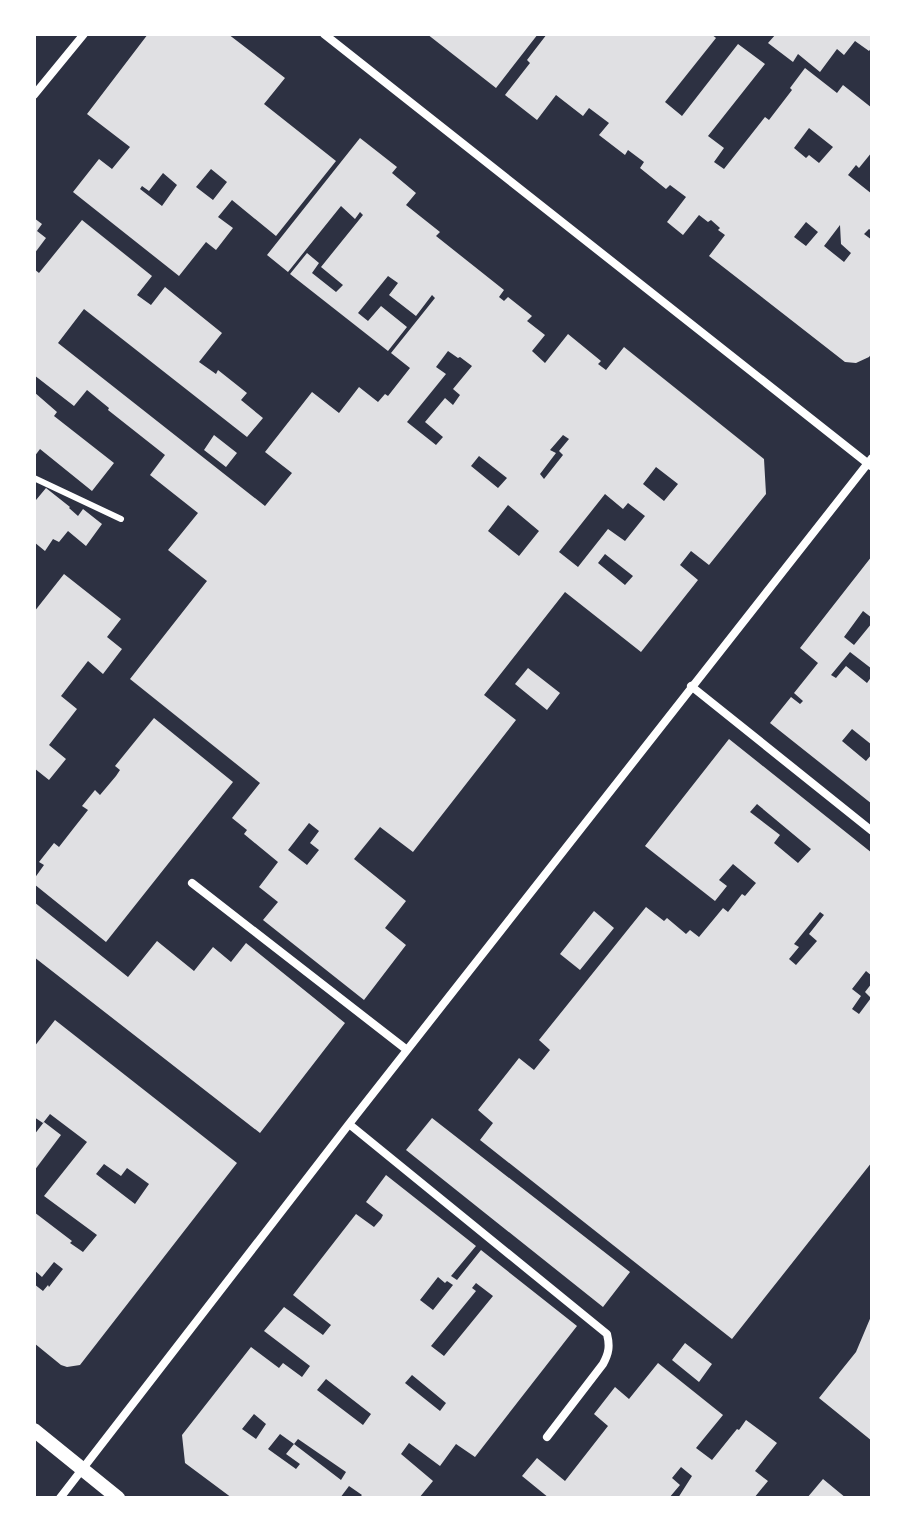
<svg xmlns="http://www.w3.org/2000/svg" width="906" height="1532" font-family="Mulish,sans-serif">
	<style>
		.building { fill: #e0e0e3; fill-rule: evenodd }
		.lines { fill: none; stroke-linecap: round; stroke-linejoin: round }
		.service { stroke: #fff; stroke-width: 6 }
		.minor { stroke: #fff; stroke-width: 8 }
		.tertiary { stroke: #fff; stroke-width: 14 }
	</style>
	<rect width="100%" height="100%" fill="#2d3142"/>
	<path class="building" d="M148 34H228L285 78 264 104 336 161 276 236 232 200 218 217 233 228 216 250 206 242 179 276 73 192 99 159 112 169 130 147 87 114ZM211 169 227 182 213 200 196 187ZM163 173 177 185 162 206 140 189 142 186 149 191Z
		M427 34H538L496 88Z
		M547 34H711L716 38 665 102 682 116 738 44 765 64 708 136 724 148 714 162 724 169 765 117 769 120 792 90 790 88 805 68 837 93 843 85 872 108V152L859 168 856 165 848 175 872 194V231L869 229 864 234 872 240V353L869 357 856 363 845 362 709 256 725 235 718 230 720 228 711 220 708 222 699 215 683 235 667 222 686 197 670 185 666 189 640 168 644 162 628 150 625 155 599 135 609 123 589 108 583 116 556 95 537 120 505 95 530 63 527 60ZM809 128 833 147 819 163 809 155 806 158 794 148ZM806 222 818 232 806 246 794 237ZM840 225 841 244 851 253 844 262 824 246Z
		M776 34H872V47L869 51 855 41 844 55 837 49 820 72 798 54 793 62 768 43Z
		M360 138 397 167 392 173 416 193 406 205 440 232 436 236 504 290 499 297 504 301 508 297 532 316 527 321 545 335 532 351 545 363 568 334 601 361 598 364 606 370 624 347 764 459 766 494 709 565 691 551 680 565 698 580 641 652 565 592 484 695 516 720 413 852 380 827 354 859 406 901 385 928 406 945 364 1000 263 920 278 902 259 887 278 862 244 834 247 830 232 818 260 783 130 679 207 581 168 550 198 513 150 475 165 455 108 410 109 408 87 390 74 406 34 375V269L39 273 82 220 152 276 137 295 151 305 165 287 222 333 199 362 216 374 218 370 247 393 241 400 263 418 247 437 84 309 58 343 265 506 292 473 265 452 312 392 339 413 359 387 378 402 385 394 388 396 410 368 391 353 435 298 432 295 416 316 389 295 398 283 388 276 358 313 368 321 381 306 407 327 388 351 290 274 307 253 319 263 312 273 336 292 343 285 321 267 363 215 360 212 355 219 341 206 288 272 267 255ZM448 351 458 358 460 357 472 366 453 389 460 395 453 405 445 398 425 422 443 437 436 445 407 422 446 374 436 367ZM563 435 569 439 559 451 563 455 544 479 540 474 556 453 550 450ZM479 456 507 478 498 488 471 466ZM656 467 678 484 664 501 643 484ZM605 494 623 509 628 503 645 516 625 541 608 529 578 567 559 552ZM508 505 539 531 519 556 488 531ZM605 554 633 576 625 585 598 563ZM309 823 319 831 310 843 319 850 307 865 288 850Z
		M34 218 42 224 37 231 46 238 34 254Z
		M34 392 57 412 54 416 114 463 92 491 40 449 34 457Z
		M214 435 237 453 226 467 204 450Z
		M46 488 70 507 69 508 78 516 83 509 102 524 86 546 68 531 59 542 53 539 45 551 34 542V499L36 500Z
		M872 556V618L863 611 844 637 854 645 872 623V669L850 652 831 675 836 678 846 666 867 683 872 676V745L852 729 842 741 866 761 872 754V804L770 723 791 697 800 704 803 701 794 693 818 663 800 648Z
		M64 574 121 619 107 637 122 649 103 674 88 661 61 696 77 709 49 745 66 759 49 780 34 768V612Z
		M528 668 560 693 547 710 515 684Z
		M154 718 233 782 106 942 34 884V879L44 865 39 862 54 843 59 847 73 829 88 810 82 806 95 790 100 795 116 776 120 770 115 766Z
		M729 739 872 853V976L866 971 852 989 861 996 852 1009 859 1014 871 998 865 992 872 983V1162L732 1339 480 1140 493 1123 478 1110 519 1058 534 1070 550 1050 539 1040 646 907 664 921 667 918 686 934 690 930 699 937 723 908 728 912 742 894 745 896 756 883 733 864 719 880 727 886 715 901 645 846ZM757 804 811 849 798 863 774 843 780 835 750 812ZM820 912 824 915 809 934 817 941 796 965 789 959 799 947 794 944Z
		M34 902 128 977 157 941 194 971 213 947 231 962 246 943 345 1023 260 1133 34 957Z
		M594 911 614 928 580 970 560 954Z
		M55 1020 237 1163 80 1365 67 1367 61 1365 34 1343V1284L43 1291 48 1285 49 1287 63 1269 54 1262 42 1277 34 1270V1212L72 1241 70 1243 83 1252 97 1235 44 1196 87 1142 50 1114 43 1123 34 1117V1047ZM104 1164 121 1176 127 1168 149 1184 135 1204 96 1174Z
		M432 1118 630 1272 603 1307 406 1150Z
		M44 1122 61 1135 34 1171V1135Z
		M386 1175 476 1246 451 1276 457 1280 481 1250 577 1326 475 1457 456 1444 440 1466 409 1443 401 1454 433 1481 419 1498H359L362 1495 349 1486 340 1498H232L185 1463 182 1435 251 1347 279 1368 283 1363 302 1377 310 1366 264 1331 284 1307 323 1335 331 1325 293 1295 356 1214 374 1227 381 1219 383 1215 366 1202ZM438 1277 445 1283 447 1281 453 1285 433 1310 420 1300ZM476 1283 493 1296 444 1356 431 1346 476 1291 472 1288ZM412 1375 446 1403 440 1411 405 1383ZM326 1379 371 1414 363 1425 317 1390ZM254 1414 266 1424 256 1439 242 1429ZM280 1434 294 1444 298 1439 346 1472 341 1480 294 1444 286 1454 300 1464 296 1469 268 1449Z
		M872 1314V1441L819 1398 856 1352Z
		M685 1343 712 1364 699 1382 672 1360Z
		M658 1363 723 1415 696 1448 712 1460 737 1429 739 1430 746 1420 777 1443 755 1471 768 1481 754 1498H678L692 1476 681 1467 672 1478 680 1485 669 1498H549L522 1476 537 1458 565 1481 608 1426 594 1414 615 1387 629 1399Z
		M823 1479 846 1498H807Z"/>
	<g class="lines">
		<path class="service" d="M34 478 121 519"/>
		<path class="minor" d="M324 34 871 466
			M34 95 84 34
			M691 686 872 831
			M192 883 407 1050
			M349 1124 607 1334C610 1346 609 1353 603 1364L547 1437
			M60 1498 349 1124 872 458"/>
		<path class="tertiary" d="M34 1430 118 1498"/>
	</g>
	<rect width="906" height="1532" fill="none" stroke="#ffffff" stroke-width="72"/>
</svg>
